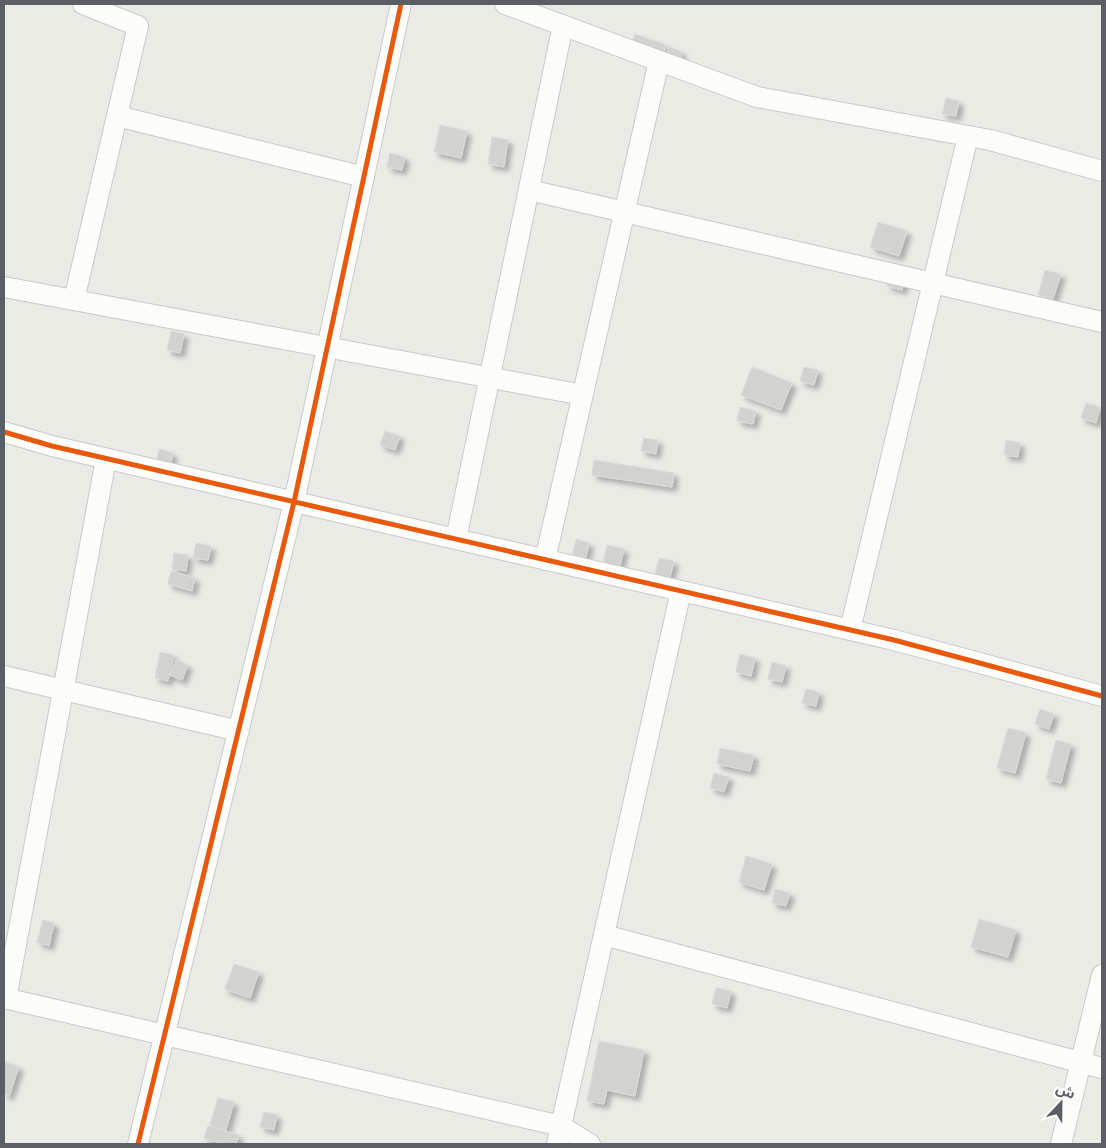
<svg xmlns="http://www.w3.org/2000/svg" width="1106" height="1148" font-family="'Archivo Narrow','Noto Sans Arabic',sans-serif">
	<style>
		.building { fill: #d2d2cf; stroke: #dadad6; filter: url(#shadow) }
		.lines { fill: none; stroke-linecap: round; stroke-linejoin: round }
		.minor-casing { stroke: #c8c9c8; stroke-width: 22 }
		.minor { stroke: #fcfcfb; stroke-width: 20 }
		.cycleway-casing { stroke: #fff; stroke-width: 8 }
		.cycleway { stroke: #e8590c; stroke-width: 5 }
	</style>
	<defs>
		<filter id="shadow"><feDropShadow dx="4.5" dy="4.5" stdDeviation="2.5" flood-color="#0004"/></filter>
	</defs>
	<rect width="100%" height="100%" fill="#ebebe6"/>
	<path class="building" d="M635 34 666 45 662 60 629 49Z
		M669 47 682 52 678 65 664 61Z
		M946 98 959 101 956 116 942 114Z
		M440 125 467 131 461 158 434 152Z
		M492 137 508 140 504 167 488 164Z
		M390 153 405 157 402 170 387 167Z
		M878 222 907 231 899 256 870 247Z
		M1045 270 1061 274 1053 299 1038 295Z
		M891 272 906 275 902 290 887 286Z
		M171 331 184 334 180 353 167 350Z
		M752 367 792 383 781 410 741 395Z
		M804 367 818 370 814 385 800 381Z
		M1086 403 1100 407 1096 423 1081 418Z
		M740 407 756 411 753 424 737 421Z
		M385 431 400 436 395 450 380 445Z
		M644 438 658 440 656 454 641 451Z
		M1006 440 1020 443 1018 457 1004 455Z
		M159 449 173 453 170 467 156 464Z
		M594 460 674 473 672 487 592 475Z
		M576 539 589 543 586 557 573 554Z
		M196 543 211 546 208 560 193 558Z
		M607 545 624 549 620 566 603 563Z
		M174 553 188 555 186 571 172 569Z
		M659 558 674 561 670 577 655 574Z
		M171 571 195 578 192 591 168 584Z
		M160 652 174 655 168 681 155 678Z
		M740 654 755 658 751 676 736 672Z
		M176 660 188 665 182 680 170 675Z
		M772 662 786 666 782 682 768 679Z
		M806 689 819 692 816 706 802 703Z
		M1040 709 1054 714 1049 729 1035 724Z
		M1008 728 1026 733 1015 773 997 768Z
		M1056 740 1071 744 1061 783 1046 779Z
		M720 748 754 755 750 771 717 764Z
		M714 773 729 777 724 792 710 788Z
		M746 856 772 864 764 890 739 882Z
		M775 889 790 893 786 906 772 903Z
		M979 919 1016 930 1008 957 971 947Z
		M43 920 54 923 49 946 37 942Z
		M234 964 259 972 250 998 225 989Z
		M716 988 731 991 727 1008 712 1004Z
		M599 1041 644 1050 635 1096 607 1090 604 1104 587 1101Z
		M4 1061 19 1067 9 1096 4 1094Z
		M218 1098 234 1102 226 1130 210 1125Z
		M264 1112 277 1115 274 1130 260 1127Z
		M208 1126 239 1135 236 1144H224L204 1138Z"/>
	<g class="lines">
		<defs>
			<path id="minor" d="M505 4 757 97 990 140 1102 171
				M117 116 364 177
				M529 190 1102 322
				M4 287 583 395
				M74 300 138 26 83 4
				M4 432 52 446 894 640 1102 696
				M456 539 563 25
				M545 560 659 61
				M850 630 968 136
				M4 676 239 731
				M604 935 1102 1068
				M4 998 561 1126 590 1144
				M6 999 106 459
				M138 1144 294 502 401 4
				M557 1144 681 591
				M1061 1144 1102 975"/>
		</defs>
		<use href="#minor" class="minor-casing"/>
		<use href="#minor" class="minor"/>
		<defs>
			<path id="cycleway" d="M4 432 52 446 894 640 1102 696
				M138 1144 294 502 401 4"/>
		</defs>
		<use href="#cycleway" class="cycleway-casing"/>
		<use href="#cycleway" class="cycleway"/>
	</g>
	<rect width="1106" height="1148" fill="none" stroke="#5b5e64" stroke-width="10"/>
	<g transform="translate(1061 1103) rotate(22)" stroke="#ffffff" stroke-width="4" paint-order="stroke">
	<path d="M0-4L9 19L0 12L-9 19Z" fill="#5b5e64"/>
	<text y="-8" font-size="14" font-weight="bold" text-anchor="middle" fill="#5b5e64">ش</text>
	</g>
</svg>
